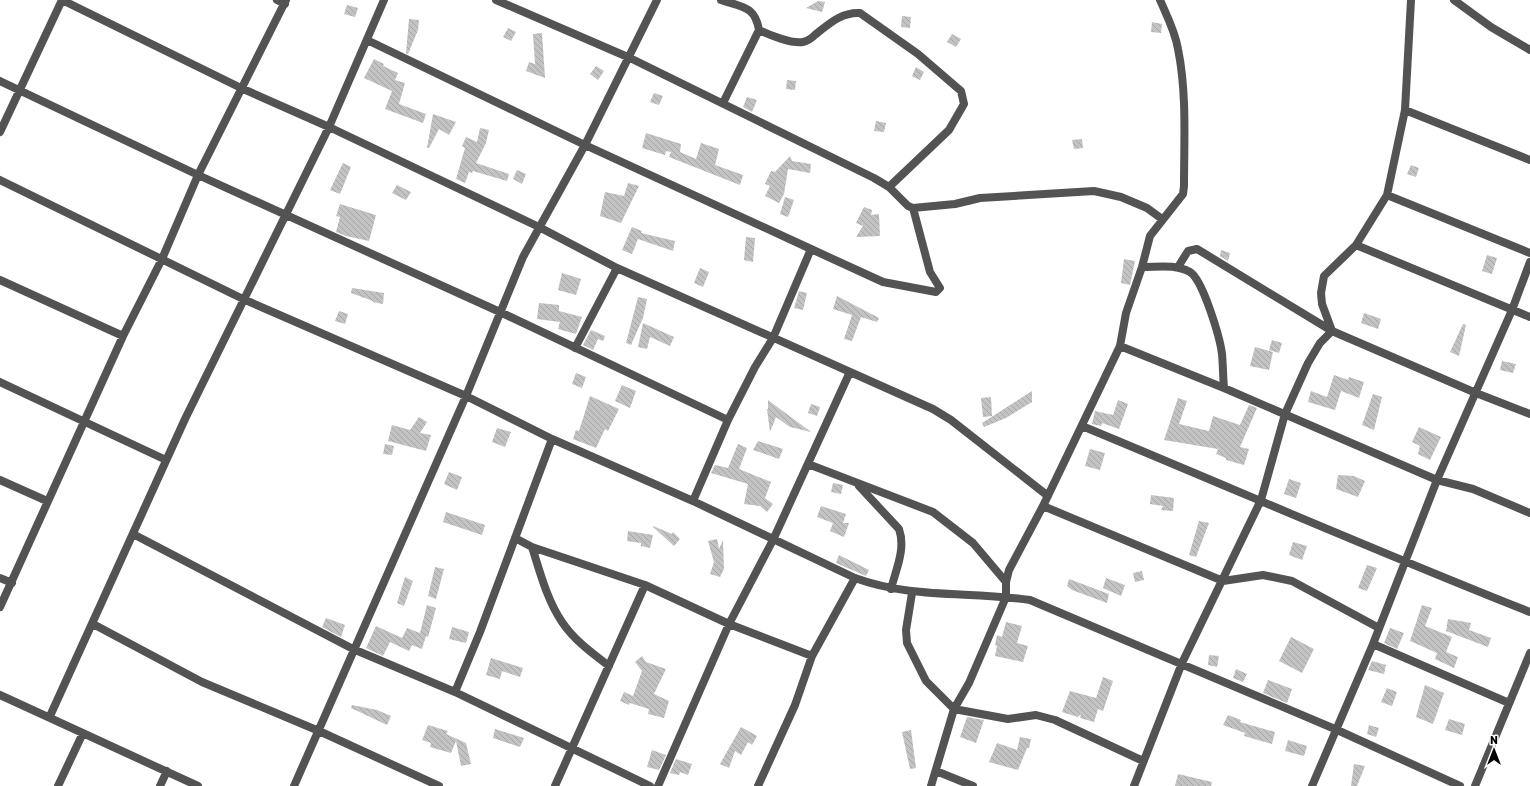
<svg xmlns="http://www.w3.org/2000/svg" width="1530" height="786" font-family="Rubik,sans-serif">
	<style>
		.building { fill: url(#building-back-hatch) }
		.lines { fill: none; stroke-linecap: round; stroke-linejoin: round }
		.street { stroke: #535353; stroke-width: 8 }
	</style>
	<defs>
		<pattern id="building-back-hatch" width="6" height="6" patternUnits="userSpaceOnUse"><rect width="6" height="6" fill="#c3c3c3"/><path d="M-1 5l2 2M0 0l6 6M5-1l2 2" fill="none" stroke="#a6a6a6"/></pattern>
	</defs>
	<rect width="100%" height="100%" fill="#fff"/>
	<path class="building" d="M818 1 825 2 822 12 806 8Z
		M347 5 358 8 355 17 344 14Z
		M902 16 911 17 910 28 901 27Z
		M409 19 419 20 418 30 408 54 406 53Z
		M1152 22 1162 24 1161 33 1151 32Z
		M508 28 516 32 511 41 503 37Z
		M542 33 545 78 526 71 529 62 535 64 533 34Z
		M952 34 961 39 956 47 947 42Z
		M374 59 384 64 383 66 398 73 395 80 405 83 399 104 426 114 423 123 385 109 392 91 364 78Z
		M596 66 604 71 598 80 590 74Z
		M916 67 924 72 920 80 912 76Z
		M787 80 796 81 795 90 786 89Z
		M654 93 663 96 659 105 650 102Z
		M747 97 757 100 752 112 743 107Z
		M433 114 456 122 449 135 439 129 429 148H427Z
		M876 121 886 123 884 132 874 131Z
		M480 128 489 130 486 143 476 163 509 174 507 181 473 171 472 173 469 172 465 183 456 179 465 148 462 146 466 137 477 142Z
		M646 133 681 144 680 152 696 159 701 143 719 149 715 165 743 175 740 185 669 157 671 152 666 151 665 155 642 148Z
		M1082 139 1083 148 1074 149 1072 140Z
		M790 156 792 161 811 164 810 173 788 169 784 194 779 203 765 196 770 186 765 184 771 171 775 172Z
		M343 163 351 167 340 194 330 190Z
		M1411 165 1419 168 1416 177 1407 174Z
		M517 170 526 174 522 184 513 179Z
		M628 183 639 186 621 223 600 216 605 192 624 196Z
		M397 185 411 192 406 200 392 193Z
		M785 197 794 200 788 217 780 214Z
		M340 204 376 215 369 241 346 236 336 232 340 217 336 216Z
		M864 207 872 210 871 215 879 214 880 236 856 237 863 226 856 223Z
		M632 227 642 231 641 233 675 241 673 251 638 239 632 254 622 250Z
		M746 237 755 238 753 262 744 260Z
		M1221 250 1230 253 1228 261 1220 256Z
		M1487 255 1497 258 1492 274 1482 271Z
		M1124 259 1135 261 1130 285 1121 283Z
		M700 268 709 272 703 287 694 283Z
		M562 273 581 279 576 295 558 290Z
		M352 288 384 293 383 304 373 302V301L351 293Z
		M799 291 807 293 803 310 794 308Z
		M837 296 879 318 877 322 861 317 852 341 844 339 852 315 833 309Z
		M638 297 647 299 643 318 631 345 626 343Z
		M539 303 559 305V311L582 317 576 334 558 329 560 322 537 319Z
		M339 311 348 314 345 324 335 321Z
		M1364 313 1381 319 1378 329 1361 323Z
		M643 323 674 337 670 346 650 337 647 349 638 347Z
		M1463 324 1466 325 1459 356 1450 352Z
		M591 330 605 336 603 341 598 339 593 350 583 345Z
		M1272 340 1282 343 1279 353 1269 350Z
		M1255 347 1273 352 1269 370 1250 366Z
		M1502 361 1516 364 1513 373 1500 370Z
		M576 373 586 377 582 388 572 384Z
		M1334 375 1348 380 1349 377 1364 382 1359 398 1341 391 1335 410 1308 402 1311 391 1327 397Z
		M622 385 636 391 630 408 615 401Z
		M1032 391V402L1006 418 984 427 982 423Z
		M1373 394 1382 397 1374 430 1362 425Z
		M590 396 619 409 608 431 605 429 596 448 573 439 576 430 579 431Z
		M991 397 992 416 983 417 981 398Z
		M1178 398 1187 401 1179 424 1209 431 1213 416 1240 425 1249 405 1257 408 1240 447 1249 449 1244 465 1226 460V458L1216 454 1218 449 1164 440Z
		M768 400 811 432 790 427 776 417 770 432 767 409H768Z
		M1118 400 1128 404 1119 429 1102 423 1101 426 1092 424 1095 411 1113 415Z
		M811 404 820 407 817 416 808 413Z
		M419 417 427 422 420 433 431 435 426 451 388 441 392 425 410 430Z
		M1419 427 1441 437 1430 460 1418 454 1420 446 1412 442Z
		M497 428 511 432 505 447 492 442Z
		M758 441 783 449 779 459 753 450Z
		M385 444 394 446 392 455 383 454Z
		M738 444 747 448 739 469 771 482 765 498 773 504 767 512 760 506 744 504 748 484 711 473 715 465 728 468Z
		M1090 449 1105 453 1100 470 1085 466Z
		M449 472 462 477 457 490 444 484Z
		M1338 475 1354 476 1365 481 1358 497 1336 489Z
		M1289 479 1301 483 1296 498 1284 494Z
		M833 483 843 485 841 494 831 492Z
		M1151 495 1174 498 1173 511 1161 510 1163 506 1150 504Z
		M821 506 846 514 843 523H849L844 537 830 531 833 523 817 517Z
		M446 512 485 525 482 535 443 522Z
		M1199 521 1209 523 1196 557 1189 555Z
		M653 526 672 534 673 532 680 539 674 546 653 527Z
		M628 531 653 535 650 548 641 546V543L627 541Z
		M717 539 719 549 723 540 724 569 720 577 710 574 714 562 708 541Z
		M1293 542 1307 546 1302 560 1289 555Z
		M839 555 869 570 866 576 836 563Z
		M1367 565 1377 568 1367 591 1358 588Z
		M435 567 444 569 436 599 428 596Z
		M1142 571 1144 580 1135 582 1133 573Z
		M405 577 413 581 404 606 397 603Z
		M1106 578 1125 585 1121 596 1103 588Z
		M1069 579 1109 594 1107 603 1072 590 1067 586Z
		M427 605 436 608 428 637 426 636 422 649 412 645 409 651 390 642 383 656 366 648 376 626 402 638 407 628 420 633Z
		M1422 605 1432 608 1425 626 1452 637 1446 652 1458 657 1454 668 1435 659 1437 653 1410 641Z
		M326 618 345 625 341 637 322 627Z
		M1448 619 1471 623 1469 630 1491 638 1488 647 1446 631Z
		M1006 622 1022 626 1017 643 1028 646 1023 662 995 656 997 646 995 645 997 635 1002 637Z
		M452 627 469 632 466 643 449 639Z
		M1390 628 1404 633 1397 649 1384 643Z
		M1291 637 1314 649 1302 673 1279 661Z
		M1209 655 1219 656 1217 667 1208 665Z
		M642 656 646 662 666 669 654 694 669 701 664 718 648 714 649 709 630 703 632 698 629 705 620 701 624 692 633 696 642 671 635 662Z
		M491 658 523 668 520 677 502 671 500 679 486 675Z
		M1372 661 1386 665 1384 674 1368 670Z
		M1236 669 1247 674 1243 682 1233 678Z
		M1103 677 1113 681 1103 711 1098 709 1094 722 1080 718 1081 714 1078 717 1062 712 1070 691 1096 698Z
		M1268 680 1292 689 1287 703 1263 693Z
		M1425 685 1444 693 1433 724 1416 717Z
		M1387 688 1397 692 1392 706 1381 702Z
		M352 705 377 710 391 716 387 725 351 708Z
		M1228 715 1241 720 1240 722 1275 732 1272 744 1244 736 1245 733 1223 725Z
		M967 717 984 720 976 743 960 737Z
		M1449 719 1465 724 1462 735 1445 730Z
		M428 725 448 731 446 734 466 743 471 764 461 766 456 741 451 753 430 747 431 743 422 740Z
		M1369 725 1379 728 1376 737 1367 734Z
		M741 727 757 736 752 745 748 742 741 755 735 751 729 768 720 764Z
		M495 729 524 738 520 747 493 738Z
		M911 730 916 768 910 769 902 732Z
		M1020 737 1031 739 1029 748H1027L1018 770 989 762 997 743 1017 750Z
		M1288 740 1307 746 1304 756 1285 751Z
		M652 750 666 755 659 770 647 767Z
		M676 759 692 764 688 775 680 772 679 775 670 773Z
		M1354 764 1365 766 1357 786H1351Z
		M1178 774 1212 782 1211 786H1175Z"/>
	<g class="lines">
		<path class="street" d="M62 0 241 88 329 127 539 227 617 268 933 409 951 420 1048 496
			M277 0 285 4
			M496 0 630 58 874 178 889 187 908 206 913 208 955 204 980 198 1094 191 1121 197 1147 208 1162 219
			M721 0C742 7 755 6 759 30L723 103
			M1454 0 1491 27 1530 50
			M759 30C769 35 792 44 803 42 808 41 813 37 816 34 830 23 842 12 860 13L918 54 961 91 964 104 949 130 889 187
			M367 40 585 145 811 249 773 338 755 367 728 420 693 501
			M0 81 198 175 500 312 728 420
			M1405 110 1530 160
			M0 132 62 0
			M0 180 243 299 466 396 552 439 693 501 855 578C912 599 970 591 1030 600L1335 729 1460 786
			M1387 195 1530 253
			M1356 245 1530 317
			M811 249 883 282 936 292 940 288 930 272 913 208
			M1142 267C1159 267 1175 264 1190 272 1203 280 1220 338 1222 354 1223 365 1223 377 1224 388
			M1178 267 1188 251 1197 249 1332 331 1476 393 1530 414
			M0 280 123 336
			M1120 346 1126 313 1142 267 1150 236 1183 194 1184 186C1184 141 1187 93 1178 49 1175 31 1167 16 1160 0
			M575 348 617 268
			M0 382 166 460
			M1082 426C1232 488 1380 553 1530 612
			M808 464 933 512 973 543 1006 582
			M0 480 47 501
			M859 486 899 529C906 549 896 569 891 589
			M1043 506 1223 581 1263 575 1292 581 1379 628
			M133 534 353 649 455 692 650 786
			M515 538 532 547 645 585 729 624 812 656
			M532 547C540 572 547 600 562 622 574 640 592 653 609 666
			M0 578 12 583
			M912 593 906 630 907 643 926 681 954 709 1008 719 1036 715 1055 720 1143 761
			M0 607 123 336 162 259 198 175 286 0
			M93 624 202 682 319 731 439 786
			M1373 644 1509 703
			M455 692 480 632 552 439
			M0 695 198 786
			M50 716 185 419 329 127 384 0
			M936 771 973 786
			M58 786 83 733
			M160 786 167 771
			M294 786 466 396 523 257 585 145 657 0
			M555 786 645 585
			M658 786 729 624 773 540 849 374
			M758 786 795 705 812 656 855 578
			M931 786 954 709 969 683 1006 597V582L1009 570 1043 506 1120 346 1224 388 1437 480 1473 489 1530 513
			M1134 786 1182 663 1261 500 1285 414 1308 363 1320 343 1332 331 1322 304 1321 293 1324 276 1356 245 1387 195 1405 110 1411 0
			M1312 786 1373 644 1437 480 1512 310 1530 262
			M1475 786 1530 653"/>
	</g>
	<g transform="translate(1494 750)" stroke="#ffffff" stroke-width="3" paint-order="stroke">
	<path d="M0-3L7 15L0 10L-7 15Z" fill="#000000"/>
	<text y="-6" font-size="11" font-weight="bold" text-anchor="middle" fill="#000000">N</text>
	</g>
</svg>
